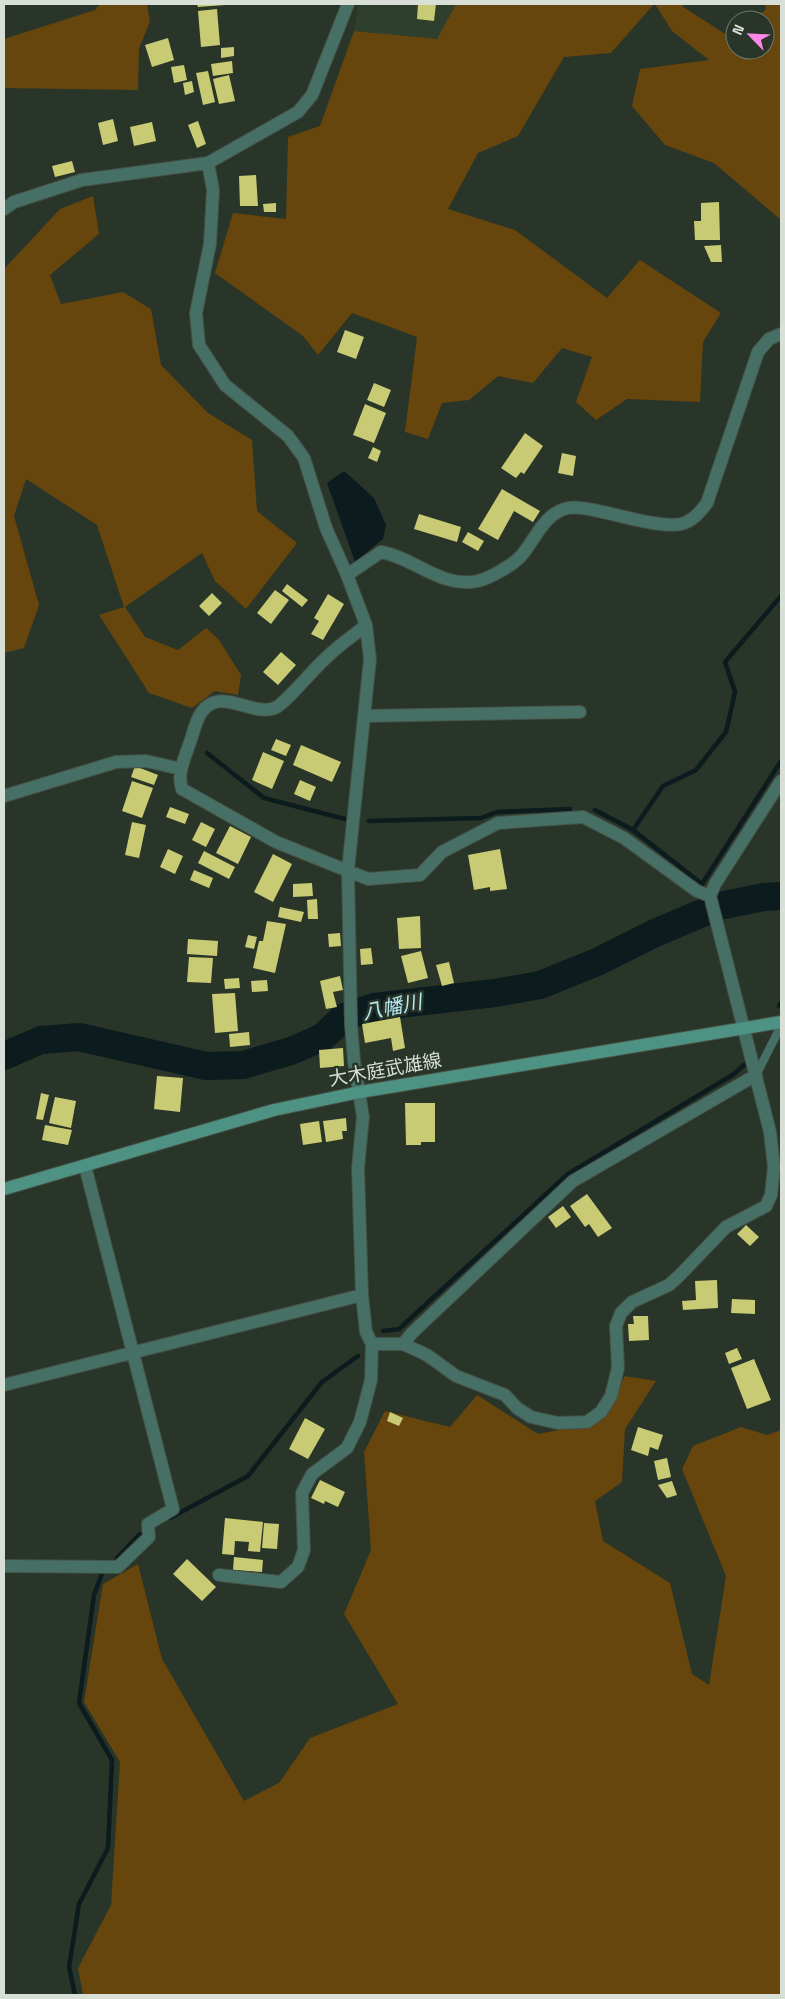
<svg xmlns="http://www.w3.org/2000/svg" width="785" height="1999" font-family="'Space Grotesk','Noto Sans JP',sans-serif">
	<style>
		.built { fill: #2e3f2d }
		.green { fill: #66460d }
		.water { fill: #0b1b1e }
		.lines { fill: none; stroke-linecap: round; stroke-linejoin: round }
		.stream { stroke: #0b1b1e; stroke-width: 4.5 }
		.river { stroke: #0b1b1e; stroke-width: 28 }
		.building { fill: #c9cb74 }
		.lane-casing { stroke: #455044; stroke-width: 9 }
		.street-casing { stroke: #455044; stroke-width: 14 }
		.secondary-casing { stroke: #455044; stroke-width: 14 }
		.lane { stroke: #466f66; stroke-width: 8 }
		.street { stroke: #466f66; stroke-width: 12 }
		.secondary { stroke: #4d9283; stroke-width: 12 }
		.labels { text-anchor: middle; stroke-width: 5; stroke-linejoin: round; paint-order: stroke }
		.street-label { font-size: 19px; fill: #d7dfd7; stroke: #293528 }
		.water-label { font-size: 20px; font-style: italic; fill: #b5eaf5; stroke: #293528 }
	</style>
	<rect width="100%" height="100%" fill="#293528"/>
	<path class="built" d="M358 4H456L437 40 354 31Z"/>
	<path class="green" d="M100 4H147L150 22 139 48 138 90 4 88V39L95 10Z
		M456 4H654L611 53 564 57 518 136 478 153 448 209 515 230 607 298 640 260 721 313 703 342 700 402 627 399 596 420 576 402 592 357 562 348 533 383 498 376 469 400 442 403 428 439 405 432 417 337 352 313 318 355 303 336 215 273 233 213 286 219 288 137 320 126 354 31 437 39Z
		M655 4H683V7L735 40V50H765V20H755L766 9 765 4H781V220L714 163 665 145 632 106 640 69 709 60 672 31Z
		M93 196 99 234 50 275 61 304 123 292 151 309 161 365 208 413 252 440 257 511 297 543 246 609 215 581 202 553 125 607 145 637 178 650 206 628 219 640 241 675 238 695 215 691 192 708 149 693 99 615 124 607 97 525 26 479 14 516 39 605 24 648 4 653V269L60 209Z
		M625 1376 656 1381 625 1429 622 1482 595 1501 603 1541 670 1583 692 1674 709 1685 726 1576 682 1469 693 1446 741 1427 767 1435 781 1430V1995H83L78 1968 111 1905 120 1762 84 1702 103 1584 138 1564 162 1659 244 1801 279 1783 310 1738 398 1704 344 1614 371 1550 364 1452 385 1411 450 1427 477 1395 538 1434 597 1423Z"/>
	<path class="water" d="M344 471 374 498 386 525 383 539 355 562 327 483Z"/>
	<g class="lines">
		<path class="stream" d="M207 753 264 798 345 819
			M595 810 633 830 702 884 781 761
			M369 821 481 818 497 812 570 809
			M633 830 663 786 696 770 726 732 735 692 725 662 781 596
			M779 1006 781 1003
			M383 1331 399 1329 568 1174 734 1074 744 1065
			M170 1518 248 1476 322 1382 358 1356
			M117 1558 140 1534
			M75 1995 69 1967 79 1904 108 1848 112 1760 79 1703 94 1595 102 1574"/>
		<path class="river" d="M4 1056 41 1040 79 1037 206 1066 243 1065 291 1051 323 1037 344 1017 374 1007 495 993 540 985 597 962 655 933 719 906 764 897 781 896"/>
	</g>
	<path class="building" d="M197 4H225V5L198 7Z
		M418 4H436L434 21 417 19Z
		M217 9 220 45 201 47 198 11Z
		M168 38 174 60 152 67 145 45Z
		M234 47V56L221 58V48Z
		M232 61 233 73 213 76 211 64Z
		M184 65 187 80 174 83 171 67Z
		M208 71 215 102 203 105 196 73Z
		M229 75 235 101 219 104 213 79Z
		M192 81 194 92 185 95 183 83Z
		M113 119 118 141 103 145 98 123Z
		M198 121 206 144 197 148 188 125Z
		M152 122 156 141 134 146 130 127Z
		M72 161 75 172 55 177 52 166Z
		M256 175 258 206H240L239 176Z
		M719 202 720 240H695L694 221H701V203Z
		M276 203V212H264L263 204Z
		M721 245 722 262H711L704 246Z
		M345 330 364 337 356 359 337 352Z
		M374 383 391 390 384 407 367 400Z
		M365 404 386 413 374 443 353 435Z
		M525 433 543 446 524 474 521 472 516 478 501 468Z
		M373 447 381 451 377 462 368 458Z
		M562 453 576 456 573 476 558 473Z
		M502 489 540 511 533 522 514 511 498 540 478 529Z
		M419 514 461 527 457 542 414 529Z
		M468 532 484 541 478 551 462 542Z
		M287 584 308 600 302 607 282 591Z
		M275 590 289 600 271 624 257 613Z
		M212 593 222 603 209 616 199 606Z
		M328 594 344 604 323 640 311 634 319 621 314 618Z
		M281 652 296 665 278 685 263 672Z
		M276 739 291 745 286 756 271 750Z
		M301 745 341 762 332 782 293 765Z
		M263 752 284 761 272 789 252 780Z
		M135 766 158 775 154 785 131 777Z
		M300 780 316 787 310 801 294 794Z
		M132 781 153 788 142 818 122 811Z
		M170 807 189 814 185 824 166 817Z
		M132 822 146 825 139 858 125 855Z
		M201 822 215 829 206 847 192 840Z
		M230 826 251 837 238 864 216 853Z
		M168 849 183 856 175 874 160 867Z
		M500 849 507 889 490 891V887L474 890 468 855Z
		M204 851 235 867 229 879 198 863Z
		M273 854 292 864 273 902 254 892Z
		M194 870 213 878 209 888 190 880Z
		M312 883 313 896 293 897V884Z
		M317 899 318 919H308L307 900Z
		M280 907 304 912 301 922 278 917Z
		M420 916 421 948 399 949 397 918Z
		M267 921 286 924 275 973 253 968 259 941H263Z
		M340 933 341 946 329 947 328 934Z
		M248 935 257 937 254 949 245 947Z
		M188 939 218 941 217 956 187 954Z
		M371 948 373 964 361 965 360 949Z
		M421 951 428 978 408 983 401 956Z
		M189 957 213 958 211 983 187 982Z
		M449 962 454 983 442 986 436 965Z
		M340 976 343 990 333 992 337 1007 326 1009 320 981Z
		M239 978 240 988 225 989 224 979Z
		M267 980 268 991 252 992 251 981Z
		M235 993 238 1031 215 1033 212 994Z
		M400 1017 405 1048 393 1051 391 1038 365 1043 362 1024Z
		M249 1032 250 1045 230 1047 229 1034Z
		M343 1048 344 1066 320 1068 319 1050Z
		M157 1076 183 1078 180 1112 154 1109Z
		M41 1093 49 1095 43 1120 36 1119Z
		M55 1097 76 1101 71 1128 49 1123Z
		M405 1103H435V1142H421V1145H406Z
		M346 1118 347 1131H342L343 1139 326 1142 323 1121Z
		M319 1121 322 1142 303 1145 300 1124Z
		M45 1125 72 1130 68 1145 42 1140Z
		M587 1194 612 1228 598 1237 589 1224 585 1227 570 1206Z
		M563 1206 571 1217 556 1228 548 1217Z
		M746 1225 759 1237 750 1246 737 1234Z
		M717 1280 718 1308 683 1310 682 1301 696 1300 695 1281Z
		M732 1299 755 1300V1314L731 1313Z
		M633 1316H648L649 1340 629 1341 628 1324H634Z
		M737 1348 742 1359 729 1364 725 1353Z
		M754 1359 771 1400 747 1409 731 1368Z
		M390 1412 403 1418 399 1426 387 1421Z
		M305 1418 325 1429 308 1459 289 1449Z
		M638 1427 663 1435 658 1450 650 1447 648 1456 631 1450Z
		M667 1458 671 1477 658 1480 654 1461Z
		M320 1480 345 1492 338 1507 325 1501 324 1504 311 1498Z
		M672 1481 677 1495 667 1498 658 1485Z
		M225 1518 263 1522 260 1552 248 1551 249 1542 235 1541 234 1555 222 1554Z
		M264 1523 279 1524 277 1549 262 1548Z
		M234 1557 263 1560 262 1572 233 1570Z
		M187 1559 216 1587 202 1601 173 1574Z"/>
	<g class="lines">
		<defs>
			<path id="lane" d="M756 1075 781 1026"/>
			<path id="street" d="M208 163 213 190 210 244 196 313 199 345 225 385 288 436 304 458 326 528 347 575 366 625 370 659 348 870 351 1024 354 1061 363 1117 358 1168 362 1295 366 1332 372 1344 371 1380 360 1422 347 1448 312 1474 302 1493 304 1550 298 1567 281 1582 219 1575
				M4 209 14 202 82 180 208 163 298 112 312 95 348 4
				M347 575 381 552C415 558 442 589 478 581 490 578 513 565 521 556 535 540 544 513 568 508 578 506 588 509 598 511 619 515 661 528 681 524 693 521 700 512 707 503L758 352 769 339 781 334
				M366 625C353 636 339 645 327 657 316 666 285 704 275 708 250 717 220 685 201 713 195 722 193 735 189 745 184 760 177 774 182 789L276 842 368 879 420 875 442 852 498 823 583 817 624 838 697 891 710 896
				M364 716 580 712
				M4 796 116 762 146 761 181 769
				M372 1344H403L427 1355 456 1376 505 1395 517 1408 531 1417 558 1423 587 1422 601 1412 611 1396 618 1368 616 1326 621 1313 632 1302 669 1285 679 1276 726 1227 766 1206 771 1195 774 1167 770 1132 710 896 715 884 781 781
				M403 1344 412 1333 573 1181 756 1075
				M4 1385 362 1295
				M4 1566 118 1567 149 1537 148 1524 173 1509 85 1166"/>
			<path id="secondary" d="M4 1189 274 1110 360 1092 781 1022"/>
		</defs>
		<use href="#lane" class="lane-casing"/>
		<use href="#street" class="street-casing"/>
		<use href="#secondary" class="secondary-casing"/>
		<use href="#lane" class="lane"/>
		<use href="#street" class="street"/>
		<use href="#secondary" class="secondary"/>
	</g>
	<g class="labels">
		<g class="street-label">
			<text transform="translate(385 1069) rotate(-10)" y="7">大木庭武雄線</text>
		</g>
		<g class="water-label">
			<text transform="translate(392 1007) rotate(-11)" y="7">八幡川</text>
		</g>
	</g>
	<rect width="785" height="1999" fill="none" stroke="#d7dfd7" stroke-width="10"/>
	<g transform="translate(750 35) rotate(294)"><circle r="24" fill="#293528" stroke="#6f796e"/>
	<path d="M0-4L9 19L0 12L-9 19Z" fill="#fb87e6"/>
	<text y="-8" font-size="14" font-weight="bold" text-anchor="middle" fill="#d7dfd7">N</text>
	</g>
</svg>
